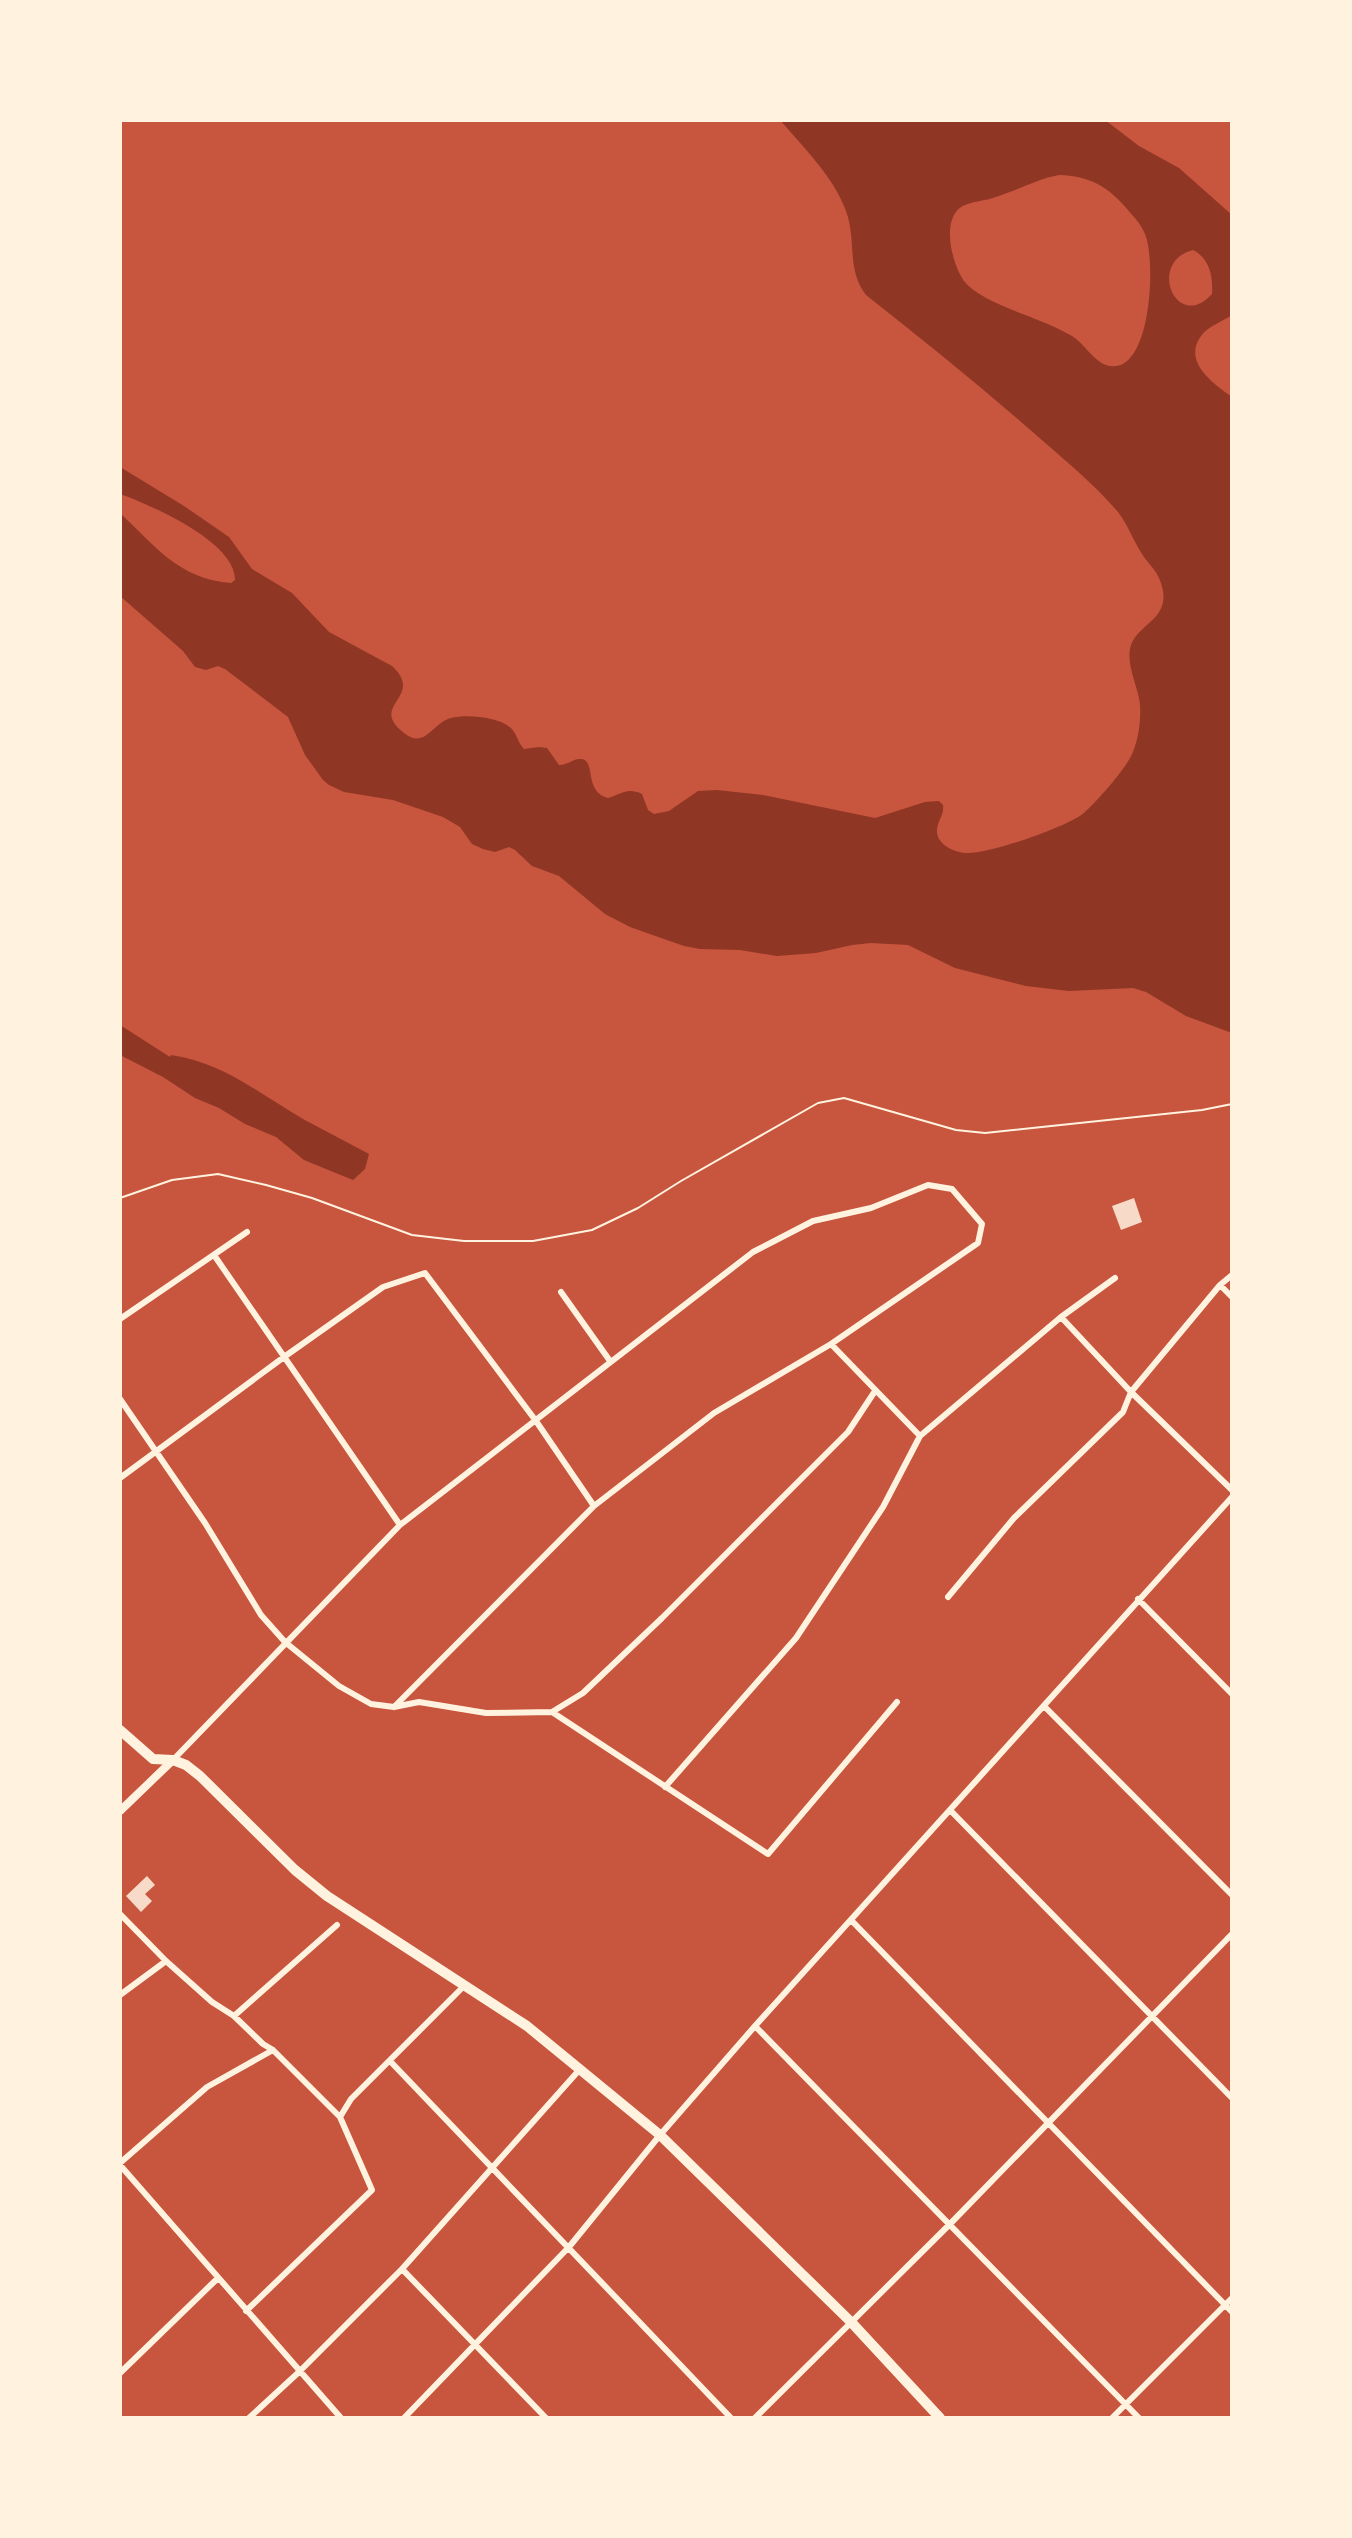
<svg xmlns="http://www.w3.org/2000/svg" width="1352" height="2538" font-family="'Exo 2',sans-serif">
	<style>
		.water { fill: #8f3625; fill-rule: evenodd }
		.building { fill: #f7dbc8 }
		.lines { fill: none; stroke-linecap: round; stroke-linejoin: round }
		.path { stroke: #fff3e0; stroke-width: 2 }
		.minor { stroke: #fff3e0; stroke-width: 6 }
		.tertiary { stroke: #fff3e0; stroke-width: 8 }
		.primary { stroke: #fff3e0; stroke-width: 10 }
	</style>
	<rect width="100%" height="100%" fill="#c8553d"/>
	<path class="water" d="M780 120H1105L1139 146 1179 168 1232 215V315C1222 322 1208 326 1201 336 1182 362 1214 384 1232 397V1033L1186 1016 1146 992 1133 988 1069 991 1026 986 955 968 908 945 871 943 852 945 816 953 777 956 740 950 700 949 684 946 630 927 605 914 559 876 532 866 515 850 509 847 495 852 483 849 472 844 460 827 443 817 393 800 344 792 329 785 323 780 305 755 288 717 225 669 218 666 206 670 195 667 183 651 120 596V513C155 546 179 579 231 583L235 580C236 542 151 505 120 494V467L184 506 229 537 252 569 292 593 329 632 392 666C426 698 367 704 404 733 425 750 432 723 451 718 467 714 499 717 511 728 517 734 518 743 524 749L539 747 547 748 559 765C568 765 571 760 579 759 598 758 582 791 608 798 622 794 627 787 642 794L648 810 654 814 669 811 698 791 717 790 763 795 875 818 925 802 939 801 943 805C945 817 932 826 939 839 944 847 955 852 965 853 987 855 1067 827 1084 813 1098 800 1126 769 1133 752 1139 737 1141 720 1140 704 1138 686 1125 663 1131 645 1140 621 1176 618 1159 578 1155 569 1147 562 1142 554 1133 540 1128 525 1118 512 1096 486 1068 463 1043 441 986 391 926 342 866 295 846 269 857 241 846 211 834 177 803 147 780 120ZM1059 175C1089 176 1108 186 1127 209 1134 217 1141 224 1145 234 1156 259 1152 373 1110 366 1095 364 1085 344 1072 336 1048 322 1019 314 994 302 984 297 971 290 964 281 952 264 941 221 961 207 971 201 986 201 996 197 1018 190 1037 179 1059 175ZM1193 250C1210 259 1213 276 1212 294 1177 333 1146 262 1193 250Z
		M120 1025 170 1057 171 1055C224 1063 258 1093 303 1119 325 1131 347 1142 369 1154L365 1169 353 1180 304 1160 276 1137 245 1124 219 1108 195 1098 163 1077 120 1055Z"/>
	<path class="building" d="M1134 1198 1142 1222 1121 1230 1112 1206Z
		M147 1876 155 1885 145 1894 152 1901 141 1912 126 1896Z"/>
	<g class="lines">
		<path class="path" d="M120 1198 172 1180 218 1174 266 1185 312 1198 412 1235 464 1241H533L592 1230 638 1208 681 1181 818 1103 844 1098 956 1130 985 1133 1202 1110 1232 1104"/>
		<path class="minor" d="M214 1255 400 1525
			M1220 1285 1232 1297
			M561 1292 610 1361
			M1061 1317 1131 1392 1232 1490
			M120 1319 247 1232
			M831 1344 920 1436
			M120 1399 205 1523 261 1615 285 1642 339 1686 371 1704 394 1707 419 1702 486 1713 552 1712 768 1854 897 1702
			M120 1478 284 1357 383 1287 425 1273 536 1421 594 1506
			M948 1597 1014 1518 1123 1412 1131 1392 1220 1285 1232 1275
			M1138 1599 1232 1694
			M1044 1706 1232 1895
			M552 1712 583 1693 662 1618 848 1432 875 1391
			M173 1760 400 1525 753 1252 813 1221 871 1208 928 1185 952 1189 982 1224 978 1243 831 1344 714 1413 594 1506 394 1707
			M665 1787 796 1638 883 1507 920 1436 1061 1317 1115 1278
			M950 1810 1232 2098
			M120 1914 166 1961 212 2002 234 2016 263 2044 273 2050 340 2117 372 2190 246 2311
			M851 1920 1232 2312
			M120 1995 166 1961
			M234 2016 337 1925
			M755 2026 1139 2418
			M390 2061 731 2418
			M340 2117 351 2099 465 1985
			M120 2163 207 2087 273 2050
			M120 2165 341 2418
			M402 2269 546 2418
			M120 2373 218 2278
			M249 2418 299 2372 402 2269 581 2068
			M404 2418 569 2247 660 2135 755 2026 1232 1497
			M755 2418 950 2224 1232 1934
			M1112 2418 1232 2298"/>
		<path class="tertiary" d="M120 1811 173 1760"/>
		<path class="primary" d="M120 1730 153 1759 173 1760 186 1765 200 1776 295 1870 327 1896 527 2026 660 2135 852 2323 940 2418"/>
	</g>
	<rect width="1352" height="2538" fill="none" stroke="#fff3e0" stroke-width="244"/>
</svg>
